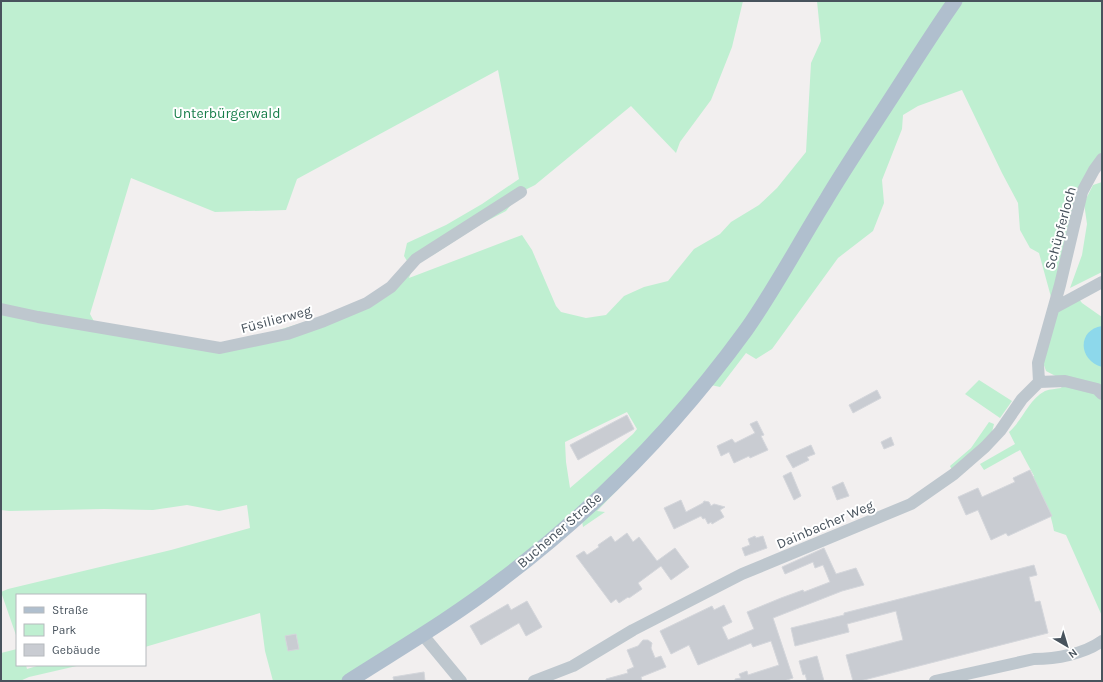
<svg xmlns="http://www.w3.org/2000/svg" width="1103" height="682" font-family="Karla,sans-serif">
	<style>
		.green { fill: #bfefd1; fill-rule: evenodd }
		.water { fill: #8dd8eb }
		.building { fill: #c9ccd2; stroke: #d4d6db }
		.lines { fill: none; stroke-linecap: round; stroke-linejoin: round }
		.minor { stroke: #bec7ce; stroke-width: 12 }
		.major { stroke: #b0bfce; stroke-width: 15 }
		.labels { text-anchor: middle; stroke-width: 4; stroke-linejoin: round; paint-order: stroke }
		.park-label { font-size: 14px; fill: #187e4a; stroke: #fff }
		.street-label { font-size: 14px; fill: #48535d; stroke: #fff }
	</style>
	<rect width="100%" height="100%" fill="#f2efef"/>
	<path class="green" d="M1 1H743L732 47 711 100 680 142 676 153 631 106 535 185 521 192 506 211 481 224 433 255 416 259 409 278 522 235 532 250 556 306 561 312 586 318 606 315 624 296 644 287 668 281 694 249 720 234 731 222 759 205 777 188 806 152 811 63 821 41 817 1H1102V156L1082 192 1054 308 1076 295 1082 303 1102 317V616L1066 535 1054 531C1050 508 1042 497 1030 478L1034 476 1020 450 984 470 980 464 1015 444 1009 432C1023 420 1028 400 1045 391 1050 389 1056 389 1061 388L1065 381 1046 371 1043 362 1054 308 1039 253 1030 248 1020 230 1018 203 1002 173 962 90 918 106 903 115 902 129 882 180 884 203 873 231 838 258 772 349 756 359 746 353 720 387 711 385 629 478 597 511 605 512 583 527 581 515 566 528 349 681H273L265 651 260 613 145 647V595H17V638L1 592 8 589 171 550 250 528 247 505 219 511 187 505 153 510 104 509 9 511 1 510ZM498 70 519 179 482 204 446 225 407 243 404 256 410 266 367 303 220 348 97 327 90 314 131 178 215 212 286 210 297 179ZM627 412 637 429 633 434 570 488 566 462 565 442Z
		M1102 182V272L1070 288 1082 255 1087 224 1084 203 1093 185Z
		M979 380 1012 401 1000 418 965 394Z
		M989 422 994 424 992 432 954 474 950 466 971 448Z
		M17 649V665H26L27 669 40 665H81L29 677 20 681H1V653Z"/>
	<path class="water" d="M1102 326V367C1078 360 1077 330 1102 326Z"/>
	<path class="building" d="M877 390 881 398 853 413 849 405Z
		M627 415 634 429 578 460 570 445Z
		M757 421 764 435 761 436 768 450 750 458 749 456 734 463 729 452 721 456 717 446 732 439 735 443 755 433 750 424Z
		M891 437 894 445 884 449 881 442Z
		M811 445 815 454 807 457 809 460 793 468 786 456Z
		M1030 470 1052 516 1008 536 1006 533 991 540 978 510 966 515 958 497 978 488 982 497 1015 482 1013 478Z
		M791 472 801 496 794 500 783 476Z
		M843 482 849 496 837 500 832 487Z
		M681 500 686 512 703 503 704 501 709 502 711 506 714 504 725 507 720 510 724 517 712 524 711 522 708 524 705 518 703 519 701 516 674 529 664 508Z
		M627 533 633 542 639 537 657 561 675 548 689 567 671 580 661 566 638 583 642 589 629 598 628 597 619 603 616 599 611 603 576 556 584 551 587 555 599 547 598 545 611 536 615 542Z
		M755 536 756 538 763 536 767 548 745 556 742 548 750 545 748 539Z
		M824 548 836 574 856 568 864 585 842 591 773 618 793 678 784 681H735V679L741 678 739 674 747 671 748 675 779 665 771 641 753 647 751 643 698 665 689 645 671 654 660 631 712 606 714 610 724 605 732 622 722 627 728 640 754 629 747 612 781 598 803 590 804 592 830 582 823 565 815 568 813 562 785 574 782 567Z
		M1034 565 1037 575 1029 577 1035 602 1040 601 1048 633 860 681H853L846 655 903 640 896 611 847 624 849 632 795 646 791 628 844 615V613Z
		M527 601 542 627 526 636 519 623 481 645 470 626 508 604 511 610Z
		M296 634 299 649 288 651 285 636Z
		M643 640H648L652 643 651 648 655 658 661 656 666 667 641 677 642 681H606V679L628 673 627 670 634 667 627 650 638 646Z
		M817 656 824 681H807L805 674 803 675 799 661Z
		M424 672 425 681H394L393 677Z"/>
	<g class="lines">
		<path class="minor" d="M1054 308 1102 282
			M1 309 38 317 220 348 287 334 324 321 367 303 391 287 416 259 521 192
			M1039 382 1038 363 1060 285 1082 192 1094 170 1102 159
			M422 634 461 681
			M534 681 573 666 633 630 742 574 911 504 954 474 985 447 1000 431 1022 399 1039 382 1065 381 1097 389 1102 394
			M935 681 1034 659C1056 659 1084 654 1102 641"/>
		<path class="major" d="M349 681C399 649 452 618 500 581 593 511 677 425 746 330 775 289 799 243 826 200 845 168 866 137 886 106 909 71 931 35 955 1"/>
	</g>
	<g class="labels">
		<g class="park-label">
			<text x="227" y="118">Unterbürgerwald</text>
		</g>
		<g class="street-label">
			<text transform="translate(1060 228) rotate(-75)" y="5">Schüpferloch</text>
			<text transform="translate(276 319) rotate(-15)" y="5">Füsilierweg</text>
			<text transform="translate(825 524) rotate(-23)" y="5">Dainbacher Weg</text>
			<text transform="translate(559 530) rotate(-41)" y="5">Buchener Straße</text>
		</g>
	</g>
	<rect width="1103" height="682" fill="none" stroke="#48535d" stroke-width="4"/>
	<rect x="16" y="594" width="130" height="72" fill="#ffffff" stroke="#b6babe"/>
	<rect x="24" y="607" width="20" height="6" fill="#b0bfce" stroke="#b6babe"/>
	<text x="52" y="614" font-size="12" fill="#48535d">Straße</text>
	<rect x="24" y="624" width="20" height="12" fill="#bfefd1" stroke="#b6babe"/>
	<text x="52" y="634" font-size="12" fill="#48535d">Park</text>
	<rect x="24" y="644" width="20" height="12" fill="#c9ccd2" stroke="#b6babe"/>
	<text x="52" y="654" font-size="12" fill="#48535d">Gebäude</text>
	<g transform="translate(1067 646) rotate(142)" stroke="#ffffff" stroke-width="3" paint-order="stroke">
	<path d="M0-3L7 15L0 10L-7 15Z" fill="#48535d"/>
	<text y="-6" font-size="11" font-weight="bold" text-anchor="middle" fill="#48535d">N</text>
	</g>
</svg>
